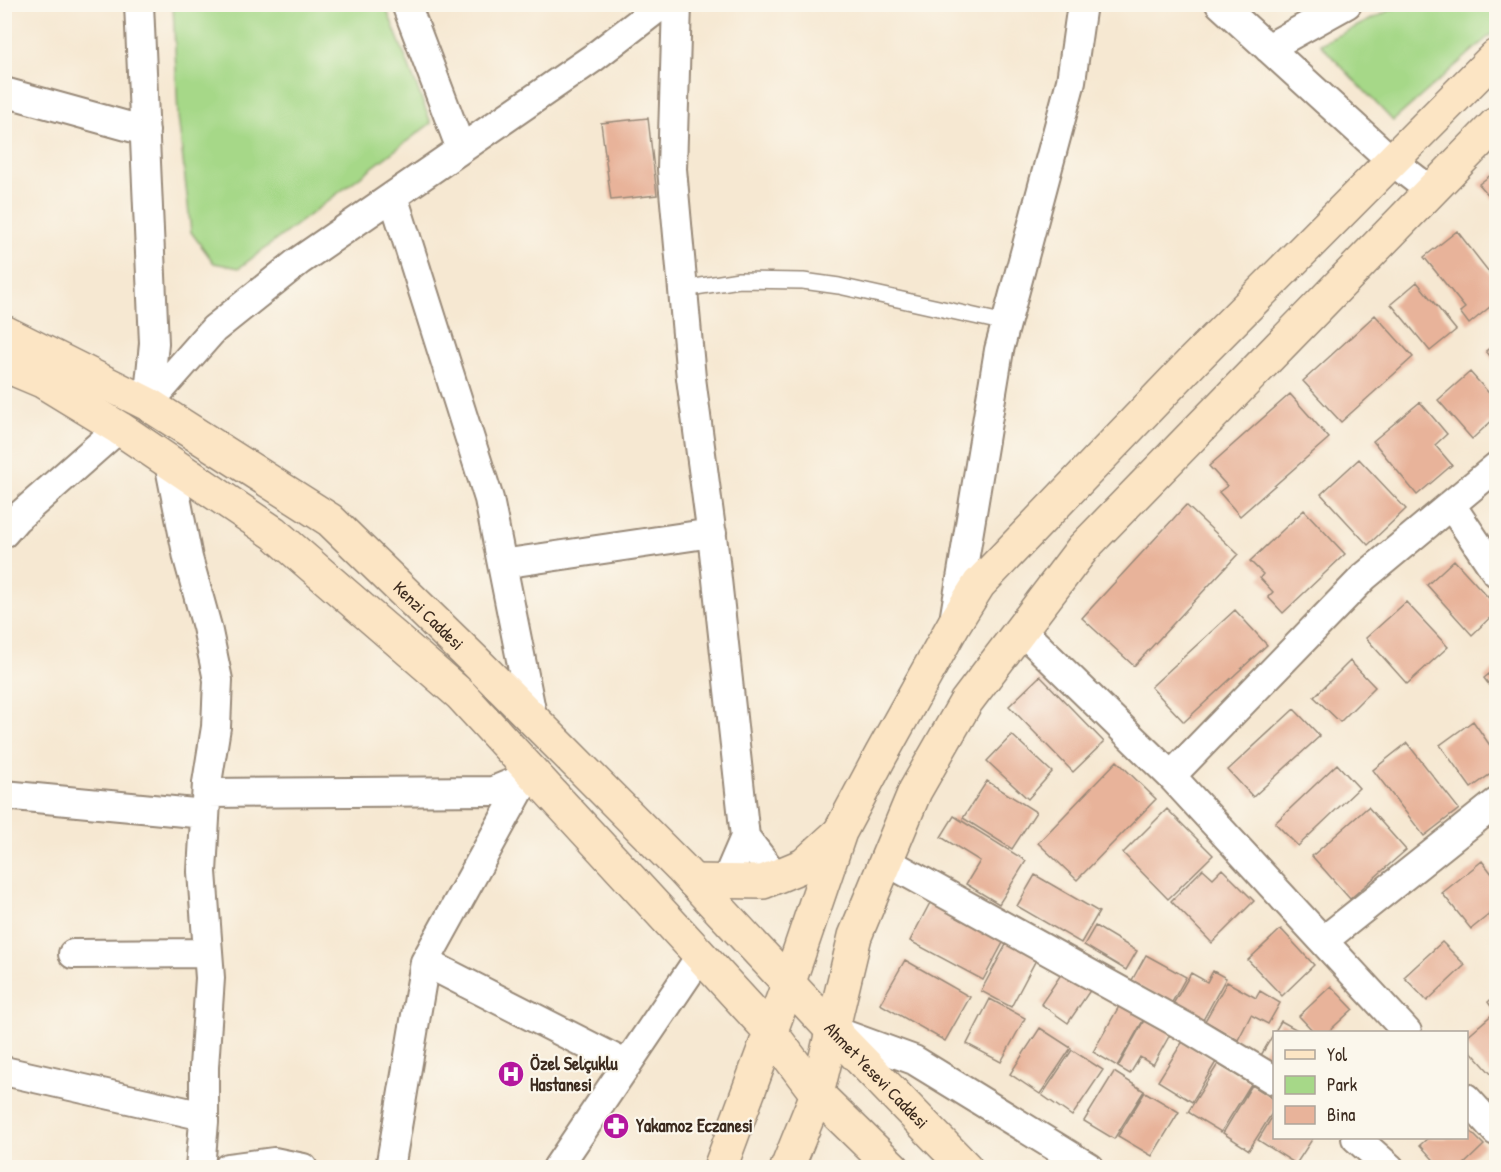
<svg xmlns="http://www.w3.org/2000/svg" width="1501" height="1172" font-family="'Patrick Hand',sans-serif">
	<style>
		.green { fill: #a6d888; stroke: #708153; stroke-width: 1.5 }
		.building { fill: #e8b39a }
		.lines { fill: none; stroke-linecap: round; stroke-linejoin: round }
		.service-casing { stroke: #988978; stroke-width: 18 }
		.minor-casing { stroke: #988978; stroke-width: 32 }
		.secondary-casing { stroke: #988978; stroke-width: 36 }
		.service { stroke: #fff; stroke-width: 15 }
		.minor { stroke: #fff; stroke-width: 28 }
		.secondary { stroke: #fce5c4; stroke-width: 33 }
		.labels { text-anchor: middle; stroke-width: 4.5; stroke-linejoin: round; paint-order: stroke }
		.street-label { font-size: 18px; fill: #3b2a1e; stroke: #fbf7ec }
		.poi-label { font-size: 18px; font-weight: bold; fill: #3b2a1e; stroke: #fbf7ec; text-anchor: start }
	</style>
	<rect width="100%" height="100%" fill="#fbf7ec"/>
	<filter id="ink" filterUnits="userSpaceOnUse"><feTurbulence type="fractalNoise" baseFrequency=".0167" numOctaves="2"/><feDisplacementMap in="SourceGraphic" scale="12" xChannelSelector="R" yChannelSelector="G"/><feConvolveMatrix kernelMatrix="1 2 1 2 8 2 1 2 1" color-interpolation-filters="sRGB"/></filter>
	<filter id="wash" filterUnits="userSpaceOnUse"><feTurbulence type="fractalNoise" baseFrequency=".008" numOctaves="4" result="noise"/><feDisplacementMap in="SourceGraphic" scale="24" xChannelSelector="R" yChannelSelector="G"/><feGaussianBlur stdDeviation="1.35" result="paint"/><feColorMatrix in="noise" values="0 0 0 0 0 0 0 0 0 0 0 0 0 0 0 0 0 1.4 0 .05"/><feComposite in="paint" operator="in"/></filter>
	<g filter="url(#wash)">
		<rect width="100%" height="100%" fill="#f6e8d2"/>
		<path class="green" d="M1403 4 1496 5V30L1393 121 1320 44Z
			M173 5H385L431 123 239 268 214 263 191 232 178 116Z"/>
		<g id="blocks">
			<path class="building" d="M648 118 657 195 611 200 601 123Z
				M1496 171V196L1492 199 1479 184Z
				M1457 231 1496 281V302L1469 324 1460 312 1465 308 1424 257Z
				M1417 282 1456 330 1430 351 1391 304Z
				M1375 315 1413 357 1341 422 1303 381Z
				M1496 343V364L1486 351Z
				M1470 372 1496 401V417L1472 439 1438 400Z
				M1290 394 1329 438 1240 516 1219 492 1227 486 1209 466Z
				M1420 402 1447 434 1435 445 1452 465 1417 495 1373 441Z
				M1359 459 1406 509 1368 545 1321 494Z
				M1186 505 1238 554 1134 666 1082 618Z
				M1304 510 1345 554 1283 613 1268 597 1273 592 1260 578 1263 574 1250 561Z
				M1454 560 1496 606V612L1472 635 1427 585Z
				M1406 602 1448 647 1407 684 1366 638Z
				M1235 610 1267 645 1184 722 1151 687Z
				M1350 661 1375 687 1340 722 1314 697Z
				M1496 668V694L1484 678Z
				M1040 676 1104 742 1073 772 1009 706Z
				M1294 709 1320 736 1253 797 1228 770Z
				M1473 721 1496 754V770L1471 788 1440 745Z
				M1012 735 1052 772 1028 799 987 761Z
				M1407 743 1459 809 1424 836 1373 770Z
				M1117 761 1156 799 1077 880 1038 843Z
				M1337 764 1359 788 1298 846 1275 823Z
				M987 781 1036 812 1012 849 963 818Z
				M1368 807 1406 850 1350 899 1312 856Z
				M1167 809 1213 855 1168 899 1123 853Z
				M954 816 1026 861 999 904 966 884 980 861 941 837Z
				M1482 861 1496 879V909L1471 929 1442 893Z
				M1203 869 1213 878 1222 869 1254 901 1212 943 1171 901Z
				M1035 875 1099 912 1081 943 1017 906Z
				M932 899 1005 939 983 980 910 941Z
				M1095 926 1137 951 1126 970 1084 945Z
				M1281 929 1314 965 1282 996 1248 960Z
				M1008 941 1038 956 1011 1007 981 991Z
				M1442 942 1465 965 1427 1001 1404 977Z
				M1146 955 1186 977 1171 1004 1131 982Z
				M905 960 970 997 945 1041 880 1004Z
				M1064 970 1091 989 1068 1023 1041 1004Z
				M1213 971 1226 978 1203 1020 1173 1004 1191 973 1207 982Z
				M1227 982 1256 998 1260 991 1280 1003 1268 1024 1251 1015 1238 1040 1205 1021Z
				M1331 986 1353 1009 1328 1032H1314L1299 1016Z
				M1496 995V1071L1492 1075 1466 1046V1037L1495 1012 1488 1002Z
				M990 999 1025 1018 1001 1062 967 1044Z
				M1121 1003 1145 1017 1117 1066 1093 1052Z
				M1146 1017 1172 1031 1153 1065 1140 1057 1130 1074 1118 1067Z
				M1281 1021 1301 1032H1274V1066L1260 1057Z
				M1040 1028 1071 1048 1040 1094 1010 1074Z
				M1183 1041 1216 1062 1192 1102 1158 1081Z
				M1072 1050 1103 1070 1072 1116 1042 1095Z
				M1218 1064 1251 1084 1221 1132 1188 1112Z
				M1114 1072 1144 1091 1114 1139 1084 1121Z
				M1252 1085 1274 1099V1110L1249 1150 1223 1133Z
				M1145 1092 1179 1112 1152 1156 1118 1136Z
				M1274 1114V1138H1313L1296 1164 1258 1140Z
				M1466 1127 1484 1145 1460 1168H1441L1420 1145 1428 1138H1466Z"/>
		</g>
	</g>
	<g filter="url(#ink)">
		<use href="#blocks" fill-opacity="0" stroke="#988978" stroke-width="1.5"/>
		<g class="lines">
			<defs>
				<path id="service" d="M683 289 739 280 803 281 839 286 1006 323"/>
				<path id="minor" d="M139 4 154 343 148 404
					M406 4 461 149
					M677 4 672 169 691 378 714 552 745 837 726 881
					M1220 4 1392 161 1431 191
					M1268 48 1347 4
					M4 92 145 131
					M393 196 489 499 533 720
					M148 404 214 329 299 261 593 58 663 4
					M169 462 188 558 207 627 218 680 216 727 207 783 202 872 210 978 204 1067V1122L200 1168
					M1451 505 1496 572
					M4 533 16 519 119 428
					M502 564 712 533
					M954 621 999 350 1071 81 1082 4
					M1021 630 1171 776 1407 1032
					M1171 776 1364 577 1496 467
					M527 777 425 962 627 1065
					M207 793 493 791 527 777
					M4 795 205 814
					M745 837 776 877
					M886 861 1191 1030 1274 1080
					M1323 941 1496 803
					M73 954 208 953
					M832 1030 914 1060 1090 1168
					M4 1071 204 1116
					M1466 1098 1496 1131
					M1356 1138 1390 1168
					M228 1168 274 1162 303 1168
					M390 1168 425 962
					M557 1168 701 955"/>
				<g id="secondary">
					<path id="s1" d="M4 332 148 404 330 520 475 661 681 868 832 1030 966 1168"/>
					<path d="M4 365 42 381 119 428 274 533 461 695 769 1030 817 1094 893 1168"/>
					<path d="M693 881 763 882 804 865 839 833"/>
					<path d="M720 1168 789 982 840 832 881 755 954 624 979 584 1194 360 1496 56"/>
					<path d="M787 1168 817 1094 855 936 915 791 966 702 1083 548 1496 124"/>
				</g>
			</defs>
			<use href="#service" class="service-casing"/>
			<use href="#minor" class="minor-casing"/>
			<use href="#secondary" class="secondary-casing"/>
			<use href="#service" class="service"/>
			<use href="#minor" class="minor"/>
			<use href="#secondary" class="secondary"/>
		</g>
	</g>
	<defs>
		<symbol id="hospital-disc" viewBox="-11 -11 22 22"><circle r="9.5" fill="#b5179e" stroke="#fbf7ec"/><path d="M-5-5h3v3.5h4V-5h3V5h-3V1.5h-4V5h-3Z" fill="#fff"/></symbol>
		<symbol id="pharmacy-disc" viewBox="-11 -11 22 22"><circle r="9.5" fill="#b5179e" stroke="#fbf7ec"/><path d="M-2-6h4v4h4v4h-4v4h-4v-4h-4v-4h4Z" fill="#fff"/></symbol>
	</defs>
	<g fill-rule="evenodd">
		<use href="#hospital-disc" x="496" y="1059" width="30" height="30"/>
		<use href="#pharmacy-disc" x="601" y="1111" width="30" height="30"/>
	</g>
	<g class="labels">
		<g class="street-label">
			<text dy="6" stroke="none"><textPath href="#s1" startOffset="514">Kenzi Caddesi</textPath></text>
			<text dy="6" stroke="none"><textPath href="#s1" startOffset="1156">Ahmet Yesevi Caddesi</textPath></text>
		</g>
		<g class="poi-label">
			<text x="530" y="1070">Özel Selçuklu<tspan x="530" dy="21">Hastanesi</tspan></text>
			<text x="636" y="1132">Yakamoz Eczanesi</text>
		</g>
	</g>
	<rect width="1501" height="1172" fill="none" stroke="#fbf7ec" stroke-width="24"/>
	<rect x="1273" y="1031" width="195" height="108" fill="#fbf7ec" stroke="#aea59a" stroke-width="1.5"/>
	<rect x="1285" y="1050" width="30" height="9" fill="#fce5c4" stroke="#aea59a" stroke-width="1.5"/>
	<text x="1327" y="1061" font-size="18" fill="#3b2a1e">Yol</text>
	<rect x="1285" y="1076" width="30" height="18" fill="#a6d888" stroke="#aea59a" stroke-width="1.5"/>
	<text x="1327" y="1091" font-size="18" fill="#3b2a1e">Park</text>
	<rect x="1285" y="1106" width="30" height="18" fill="#e8b39a" stroke="#aea59a" stroke-width="1.5"/>
	<text x="1327" y="1121" font-size="18" fill="#3b2a1e">Bina</text>
</svg>
